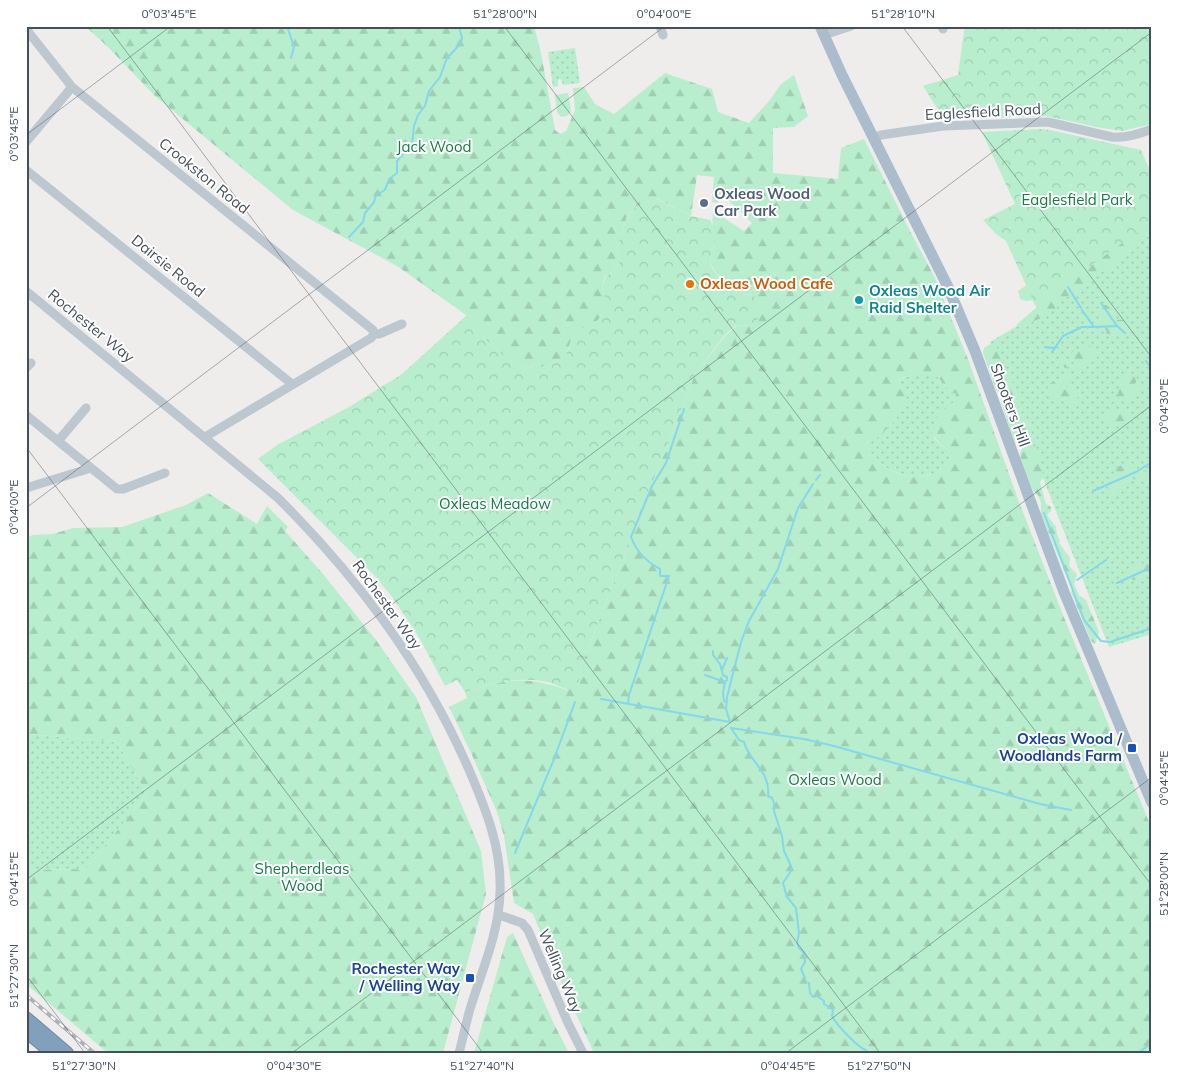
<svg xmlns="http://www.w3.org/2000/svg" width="1178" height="1079" font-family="Mulish,sans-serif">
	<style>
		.grass { fill: url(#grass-dots) }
		.forest { fill: url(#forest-firs); fill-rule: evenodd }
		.park { fill: url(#park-crowns) }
		.garden { fill: #b8eecd }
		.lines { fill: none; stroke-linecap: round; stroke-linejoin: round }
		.stream { stroke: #85d7ec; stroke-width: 2 }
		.highway-casing { stroke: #6e8aa8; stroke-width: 14 }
		.minor { stroke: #bcc7cf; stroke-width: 9 }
		.major { stroke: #abbccc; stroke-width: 11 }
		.highway { stroke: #829fbc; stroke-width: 12 }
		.rail-casing { stroke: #aeb1b7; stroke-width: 4 }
		.rail { stroke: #fff; stroke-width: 2; stroke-dasharray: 5.5; stroke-linecap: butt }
		.ticks { fill: none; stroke: #44505a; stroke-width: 1; stroke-opacity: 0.45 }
		.service-dot { fill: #5c6f8a; stroke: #fff; stroke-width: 2 }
		.food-dot { fill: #e8710a; stroke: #fff; stroke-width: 2 }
		.culture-dot { fill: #0f9aa8; stroke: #fff; stroke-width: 2 }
		.transit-dot { fill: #1a4fb4; stroke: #fff; stroke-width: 2 }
		.labels { text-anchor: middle; stroke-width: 4; stroke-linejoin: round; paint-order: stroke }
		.street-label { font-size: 15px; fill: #44505a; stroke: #fff }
		.park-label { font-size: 15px; fill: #157b47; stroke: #fff }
		.service-label { font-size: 15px; font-weight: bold; fill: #4e5e75; stroke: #fff; text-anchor: start }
		.food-label { font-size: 15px; font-weight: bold; fill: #c56008; stroke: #fff; text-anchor: start }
		.culture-label { font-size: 15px; font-weight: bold; fill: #0d838f; stroke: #fff; text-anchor: start }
		.transit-label { font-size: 15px; font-weight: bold; fill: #164399; stroke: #fff; text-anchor: end }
		.neatline { fill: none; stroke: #44505a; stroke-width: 2 }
		.ticks-label { font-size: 12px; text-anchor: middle; fill: #44505a }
	</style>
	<defs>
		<pattern id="grass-dots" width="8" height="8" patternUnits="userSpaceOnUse" patternTransform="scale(1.25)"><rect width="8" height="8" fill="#b8eecd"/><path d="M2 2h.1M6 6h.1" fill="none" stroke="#9fceb2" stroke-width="1.8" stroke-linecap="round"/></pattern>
		<pattern id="forest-firs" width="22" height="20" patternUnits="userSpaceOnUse" patternTransform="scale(1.25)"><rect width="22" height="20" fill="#b8eecd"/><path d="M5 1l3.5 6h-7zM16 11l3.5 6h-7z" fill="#9fceb2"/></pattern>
		<pattern id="park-crowns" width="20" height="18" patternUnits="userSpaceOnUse" patternTransform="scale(1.25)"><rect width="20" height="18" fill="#b8eecd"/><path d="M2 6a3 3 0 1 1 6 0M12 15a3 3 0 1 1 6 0" fill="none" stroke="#9fceb2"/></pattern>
	</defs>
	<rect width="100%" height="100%" fill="#efecec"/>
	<path class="grass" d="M575 48 580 83 563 85 561 79 558 80V86L553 87 548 52Z
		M1152 228V634L1109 647 990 342 1036 315Z
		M915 375H936L951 392 956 394 952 405 934 438 942 446 953 453C949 460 945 467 938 471 917 484 888 474 873 456 870 453 869 446 867 442L880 436 894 421 908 401 898 385 899 381 905 377Z
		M26 734 117 742 147 794 86 869 26 870Z"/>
	<path class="forest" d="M85 26H534L541 53 555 130 560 134 566 131 575 110 573 88 584 87 595 104 614 114 665 73 712 89 718 112 749 123 770 100 781 84 794 75 808 116 794 127 773 128V173L838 179 841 148 864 139 910 231 934 276 968 359 1019 502 1065 620 1152 829V1052L594 1053 554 966 533 914 514 903 504 836 497 812 472 755 449 707 467 698 465 692C504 679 527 675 567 690L579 683 581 667 695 374 725 336 736 326 751 325 750 294 738 292 716 273 711 264 710 255 714 248 715 240 712 231 713 211 744 231 752 223 728 200 720 198 718 203 712 202 714 177 697 175 691 216 658 199 637 206 627 216 617 248 620 261 614 271 605 276 602 287 605 299V312L596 322 581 329 571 340 566 356 549 366 527 368 507 359 485 339 466 315 397 266 293 210 155 96 108 47ZM915 375H936L951 392 956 394 952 405C940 407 935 421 931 431 936 441 943 447 953 453 949 460 945 467 938 471 917 484 888 474 873 456 870 453 869 446 867 442L880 436 894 421 909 401 898 385 899 381 904 377Z
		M1152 200V237H1144L1137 248 1106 270 1088 279 1077 290 1064 299 1056 308 1039 319 1018 327 1016 326C1021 320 1030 313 1036 308L1035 300 1026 301 1020 299 1018 291Z
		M1106 305 1114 311 1115 321C1123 318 1129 320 1128 330 1120 339 1118 336 1108 334L1105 337 1102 336 1107 333 1104 325 1100 322 1098 310 1101 306Z
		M992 343 995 344C998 351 1004 362 1003 369L1008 372 1013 384 1012 389 1019 398 1018 408 1027 420V425L1032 433 1031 440 1035 443V451L1040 456 1041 467 1044 477 1040 482 1046 504 1051 507V511L1047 515 1056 527 1057 534 1060 541 1059 543 1070 558 1069 566 1077 574 1074 584 1079 595 1086 600 1099 632 1095 644 1091 641 1071 592 1072 590 1041 514V503L1038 495 1033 491 1021 460 1020 453 1022 448 1014 440 1010 429 1001 402 1002 395 996 390 983 353 984 348Z
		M1087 345 1095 348 1099 355 1091 363 1077 369 1073 365 1075 363 1070 361 1068 367 1065 368 1060 362 1061 360 1064 358 1068 360 1072 352Z
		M1068 375 1070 377 1068 382 1062 384 1065 390 1069 385 1073 386V390L1078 395 1077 403 1073 405 1066 404 1063 399 1051 402 1047 393 1048 385 1054 381Z
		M1130 375 1136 376 1137 379 1135 384 1139 386 1146 383 1148 387 1138 392 1136 397 1128 399 1119 396 1115 402H1109L1112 397 1118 394 1121 380Z
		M1111 407C1122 413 1128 409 1132 424L1128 426 1123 423 1118 424 1113 429C1106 423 1106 425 1105 415L1111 411 1109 409Z
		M1127 463 1136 464 1137 468 1136 471C1142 470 1147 469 1151 474L1149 480 1141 482 1132 478 1126 484 1121 485 1120 489 1116 494 1110 496 1107 493 1109 482 1114 481C1114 470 1116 466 1127 463Z
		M208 493 257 524 267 506 288 527 285 531 323 574 376 640 416 697 481 851 486 894 443 1053H108L26 984V870L86 869 147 794 117 742 26 734V539L32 535 53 534 73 528 122 527 186 505Z
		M1152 560V571L1140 579 1133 580 1129 575 1131 568 1139 564 1145 565Z
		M513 933 554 1024 569 1053H474L507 937Z"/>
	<path class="park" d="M967 26H1152V124L1122 131 1096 127 1047 116 944 119 923 86 958 75 964 31Z
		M1040 129 1050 130 1141 150 1152 175V222L1035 305 1006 241 996 234 983 220 1015 204 982 132Z
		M657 199 691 216 711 220C712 227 714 233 715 239 716 245 713 249 711 254 706 269 725 283 736 290 740 293 746 292 751 294 755 297 758 302 762 305V315L751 325 735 326 724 336 695 374 581 667 579 682 573 690C564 690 556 684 547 682 518 676 492 683 465 692L457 680 445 686 420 639 393 598 374 575 258 459 277 445 349 407 402 374 467 315 485 339 507 359 527 368 549 366 566 356 571 340 581 329 596 322 605 312V299L602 287 606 276 614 271 620 261 617 248 627 216 637 206Z"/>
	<path class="garden" d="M568 93 571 111 567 116 561 117 557 112 555 95Z"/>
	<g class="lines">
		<path class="stream" d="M291 58 294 47 288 29 292 26
			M349 237 363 222 365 213 374 202 376 195 385 190 389 179 397 173V161L412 144 414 126 418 115 425 106 429 91 440 77 447 58 461 43 462 38 459 26
			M1068 287 1081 308
			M1101 303 1117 326 1125 333
			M1082 310 1094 327 1117 326
			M1045 347 1055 348
			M1052 352 1063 336 1082 327H1094
			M1146 361 1152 369
			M816 480 820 475
			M1093 491 1136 472 1152 462
			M1044 513 1084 620 1101 641 1110 642 1152 628
			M1077 580 1106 560
			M1117 583 1152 567
			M713 651V655L720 664 723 675 727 677V680L725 682 723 693 724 701 727 702
			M722 670 727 658
			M705 675 725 682
			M601 699 730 722
			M628 704 629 695 669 576H660V569C647 562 636 551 631 537L652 486 666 463 684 409
			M730 722 726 709 727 697 741 642 749 621 778 569 798 508 813 484
			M731 728 804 739 834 746 1040 804 1071 810
			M731 728 739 740 744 742C749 762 771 771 768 796L772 798 774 803V811L782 836 784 851 791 866V871L783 883 787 897 796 908 799 933 797 943 799 948 804 953 805 962 801 969 805 978
			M515 853 554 759 575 702
			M809 983 810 993 813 997 817 996 824 1001V1004L833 1010 832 1016C836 1024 858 1048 866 1050L868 1053
			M1138 1053 1152 1043"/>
		<defs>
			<path id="highway" d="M26 1018 67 1053
				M26 1031 52 1053"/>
		</defs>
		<use href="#highway" class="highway-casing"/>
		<path class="minor" d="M660 26 663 35
			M942 26 943 29
			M26 29 72 87 373 330 374 334 371 338 205 437
			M824 35 851 26
			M874 138 881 135 943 126 1048 122 1112 137C1127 138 1138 134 1152 129
			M26 142 72 87
			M26 170 292 384
			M26 291 278 498C359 579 424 666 470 772 486 810 502 849 500 892 499 933 482 970 470 1009 466 1023 463 1038 459 1053
			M374 334H379L402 324
			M26 368 31 363
			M26 415 117 489H123L165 473
			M58 441 86 408
			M26 488 91 468
			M499 915 522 923 528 930 568 1023 583 1053"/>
		<path class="major" d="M820 26 842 75 948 287 975 351 1064 592 1152 803"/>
		<use href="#highway" class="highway"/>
		<defs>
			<path id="rail" d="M26 995 94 1053"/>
		</defs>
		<use href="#rail" class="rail-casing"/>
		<use href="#rail" class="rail"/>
	</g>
	<path class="ticks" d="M107 26 880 1053M504 26 1152 886M902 26 1152 358M26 135 171 26M26 447 483 1053M26 508 665 26M26 880 1152 32M26 975 85 1053M292 1053 1152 405M786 1053 1152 777"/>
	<circle class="service-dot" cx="704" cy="203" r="5"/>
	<circle class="food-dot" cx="690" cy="284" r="5"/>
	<circle class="culture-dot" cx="859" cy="300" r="5"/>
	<g class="transit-dot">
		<rect x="1127" y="743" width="10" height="10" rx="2.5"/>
		<rect x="465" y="973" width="10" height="10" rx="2.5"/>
	</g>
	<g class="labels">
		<g class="street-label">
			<text transform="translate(983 112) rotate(-3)" y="5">Eaglesfield Road</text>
			<text transform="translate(204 176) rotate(39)" y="5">Crookston Road</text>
			<text transform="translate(168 266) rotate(39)" y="5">Dairsie Road</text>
			<text transform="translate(91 326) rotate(39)" y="5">Rochester Way</text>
			<text transform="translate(1010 405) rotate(70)" y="5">Shooters Hill</text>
			<text transform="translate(387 605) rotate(54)" y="5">Rochester Way</text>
			<text transform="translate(560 971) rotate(67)" y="5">Welling Way</text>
		</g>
		<g class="park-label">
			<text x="434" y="152">Jack Wood</text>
			<text x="1077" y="205">Eaglesfield Park</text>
			<text x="495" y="509">Oxleas Meadow</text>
			<text x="835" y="785">Oxleas Wood</text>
			<text x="302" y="874">Shepherdleas<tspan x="302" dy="17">Wood</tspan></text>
		</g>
		<g class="service-label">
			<text x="714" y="199">Oxleas Wood<tspan x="714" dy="17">Car Park</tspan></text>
		</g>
		<g class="food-label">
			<text x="700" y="289">Oxleas Wood Cafe</text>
		</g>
		<g class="culture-label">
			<text x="869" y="296">Oxleas Wood Air<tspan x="869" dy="17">Raid Shelter</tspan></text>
		</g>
		<g class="transit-label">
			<text x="1122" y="744">Oxleas Wood /<tspan x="1122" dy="17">Woodlands Farm</tspan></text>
			<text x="460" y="974">Rochester Way<tspan x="460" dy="17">/ Welling Way</tspan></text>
		</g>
	</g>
	<rect width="1178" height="1079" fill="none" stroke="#ffffff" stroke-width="55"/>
	<rect x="28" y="28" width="1122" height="1024" class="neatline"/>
	<g class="ticks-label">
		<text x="169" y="18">0°03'45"E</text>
		<text x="505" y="18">51°28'00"N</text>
		<text x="664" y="18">0°04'00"E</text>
		<text x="903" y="18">51°28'10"N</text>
		<text transform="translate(14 134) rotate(-90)" y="4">0°03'45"E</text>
		<text transform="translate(1164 406) rotate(-90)" y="4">0°04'30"E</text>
		<text transform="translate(14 507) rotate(-90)" y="4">0°04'00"E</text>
		<text transform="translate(1164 778) rotate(-90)" y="4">0°04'45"E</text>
		<text transform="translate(14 879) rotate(-90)" y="4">0°04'15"E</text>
		<text transform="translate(1164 884) rotate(-90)" y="4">51°28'00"N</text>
		<text transform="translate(14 976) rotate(-90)" y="4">51°27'30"N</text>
		<text x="84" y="1070">51°27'30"N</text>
		<text x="294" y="1070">0°04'30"E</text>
		<text x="482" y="1070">51°27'40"N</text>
		<text x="788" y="1070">0°04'45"E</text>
		<text x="879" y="1070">51°27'50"N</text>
	</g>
</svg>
